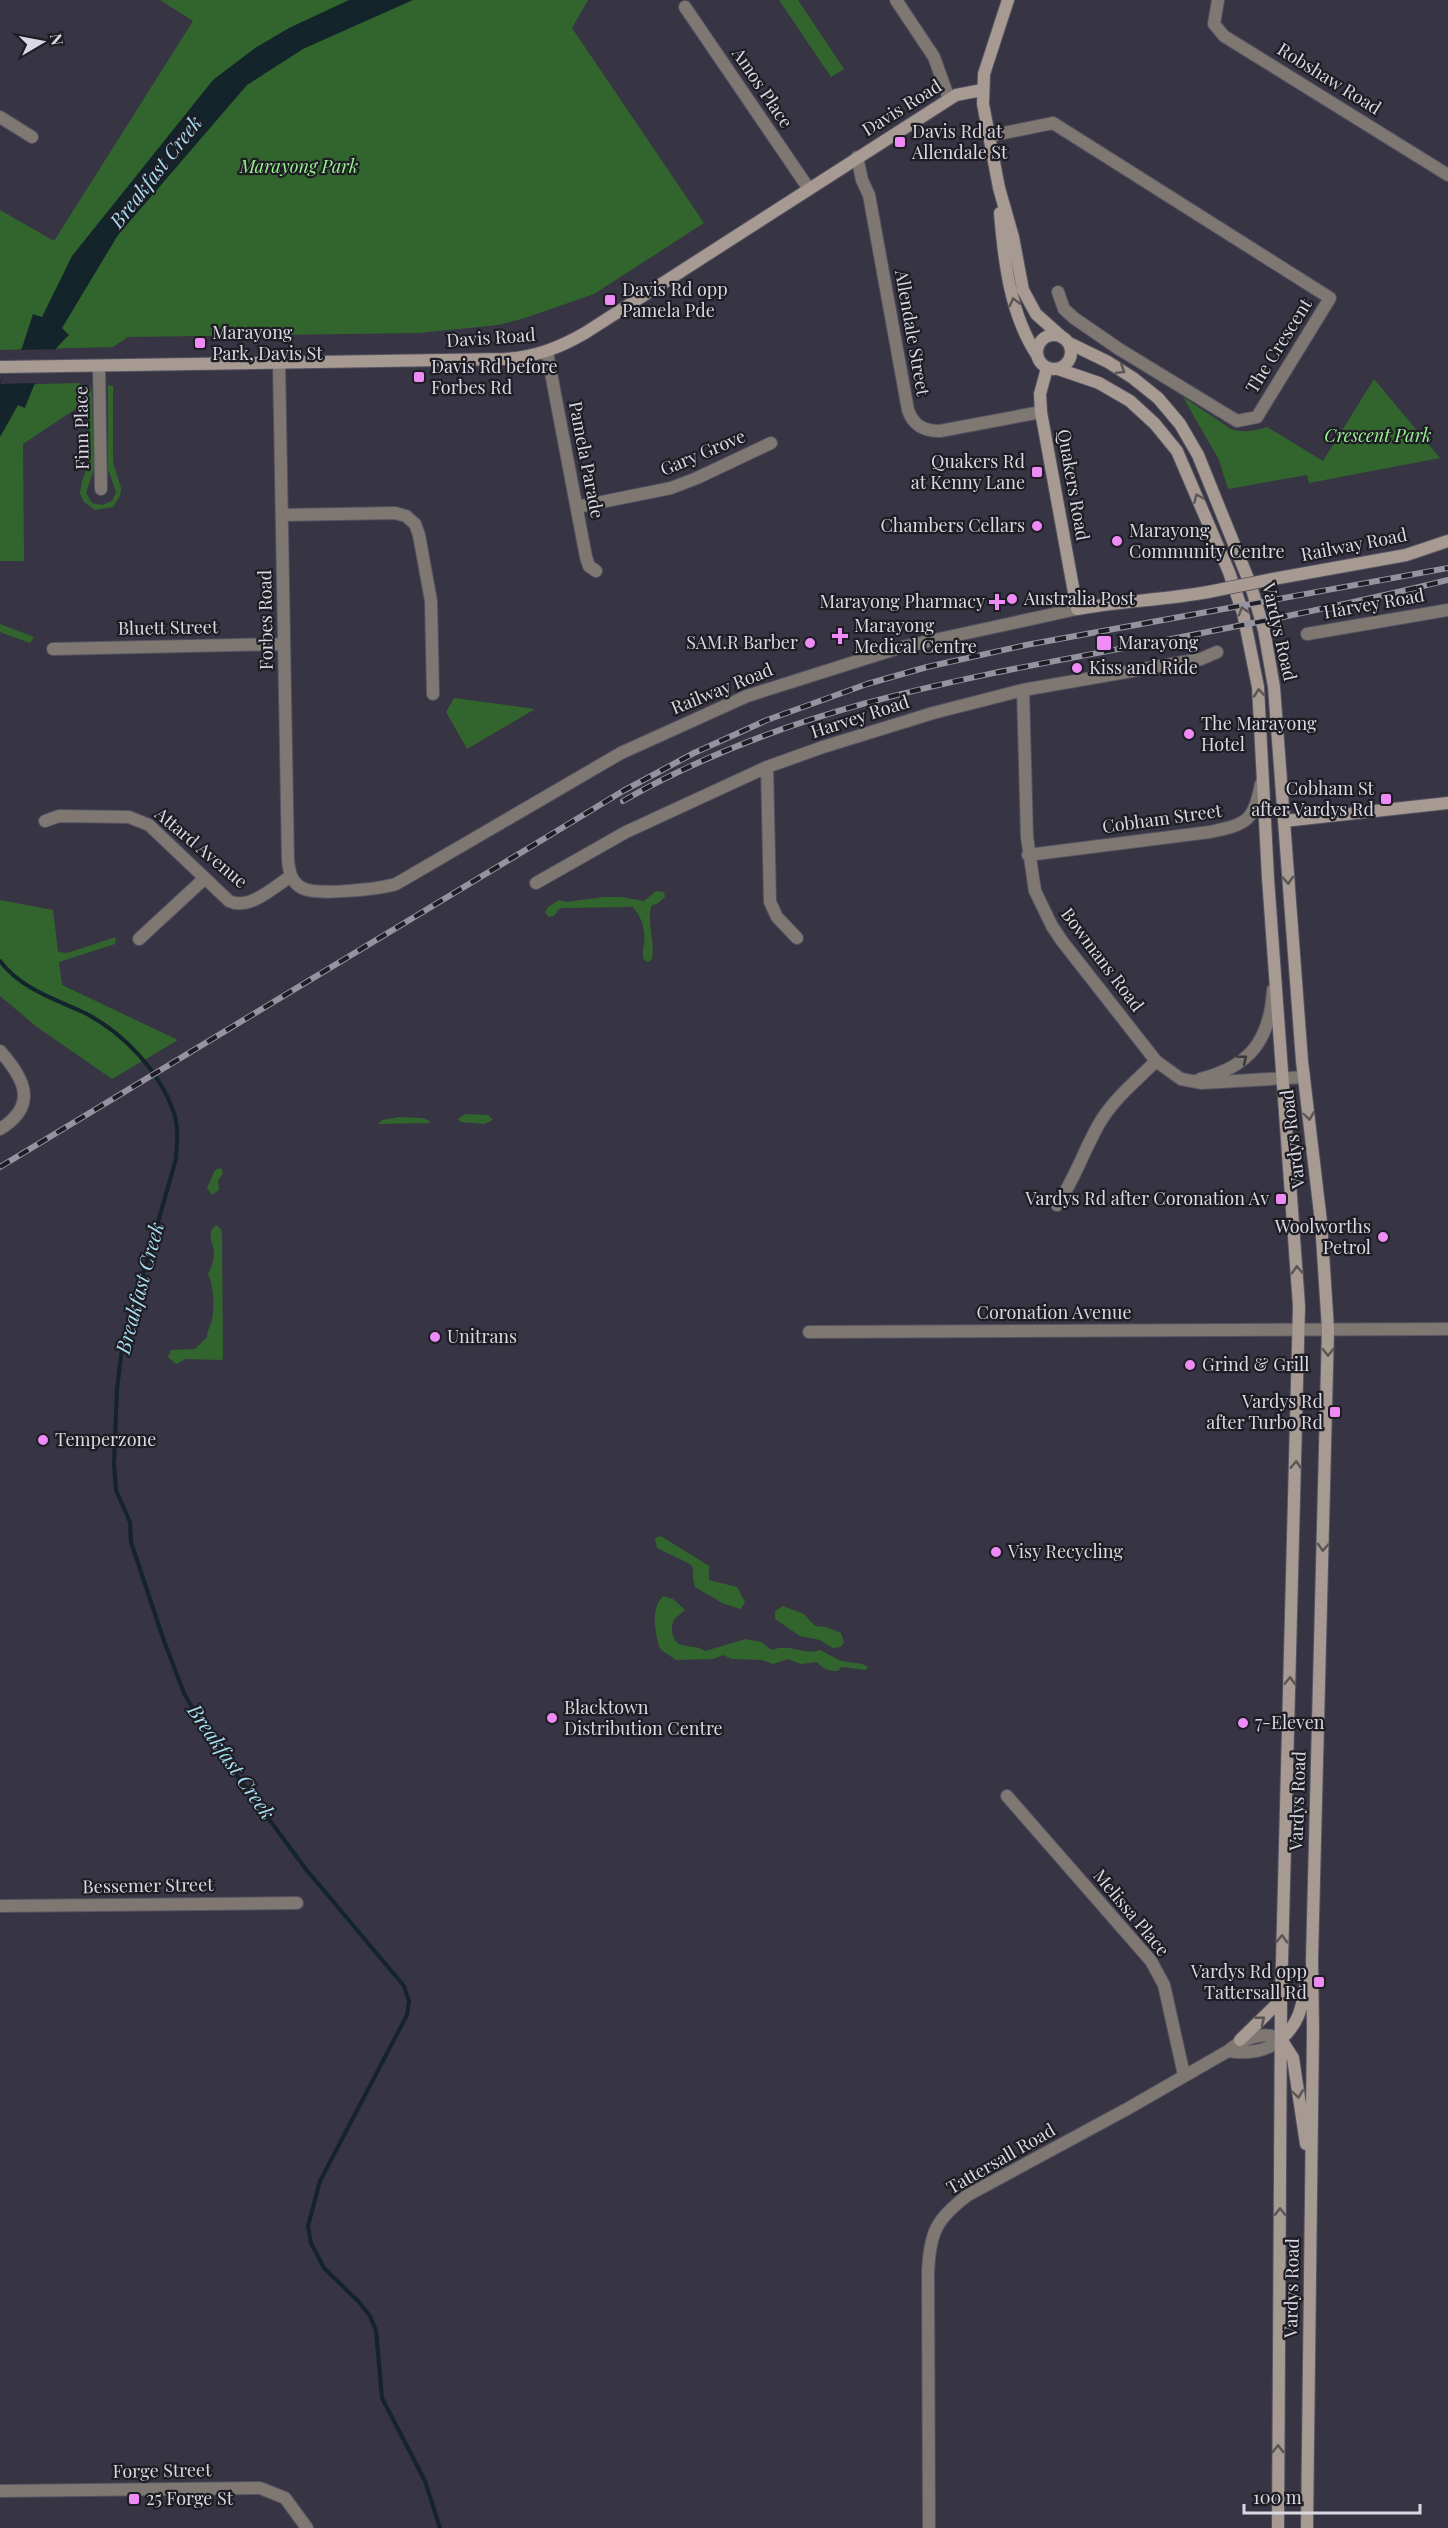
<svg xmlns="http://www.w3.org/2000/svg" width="1448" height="2528" font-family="'Playfair Display',serif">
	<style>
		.green { fill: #32652d }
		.water { fill: #13242a }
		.pier { fill: #373444 }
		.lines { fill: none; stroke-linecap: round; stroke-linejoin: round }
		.stream { stroke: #13242a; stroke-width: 4 }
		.street-casing { stroke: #545261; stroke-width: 14 }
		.secondary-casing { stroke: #545261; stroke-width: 14 }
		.street { stroke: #7e7772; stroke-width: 12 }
		.secondary { stroke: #a69a92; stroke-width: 12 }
		.rail-casing { stroke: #94939f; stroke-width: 6 }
		.rail { stroke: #1e1d24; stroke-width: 4; stroke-dasharray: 11; stroke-linecap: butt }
		.secondary-bridge-casing { stroke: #545261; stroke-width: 14; stroke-linecap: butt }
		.secondary-bridge { stroke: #a69a92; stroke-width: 12 }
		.oneway { stroke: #5b5556 }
		.oneway2 { stroke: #3b383b }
		.poi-dot { fill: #ef8bf6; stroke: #1e1d24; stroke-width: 2 }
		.labels { text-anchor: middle; stroke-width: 4.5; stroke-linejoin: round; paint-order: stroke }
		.street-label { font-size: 18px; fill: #dad9e3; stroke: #1e1d24 }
		.poi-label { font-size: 18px; fill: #dad9e3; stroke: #1e1d24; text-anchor: start }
		.park-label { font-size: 18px; font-style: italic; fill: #99f390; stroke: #1e1d24 }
		.water-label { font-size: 20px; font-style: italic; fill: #a7def2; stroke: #1e1d24 }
	</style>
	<rect width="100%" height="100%" fill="#373444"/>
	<path class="green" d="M160 0H588L572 28 704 223 594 294 525 318 498 325 419 333 128 337 113 347 0 350V210L54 241 193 21Z
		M779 0H798L844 69 831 77Z
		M1374 379 1440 458 1309 483 1307 475 1228 489 1219 460 1183 397 1231 429C1243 433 1255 431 1267 427L1323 461Z
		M80 383 86 387 90 386 92 395 94 469 86 493 92 503 102 505 112 501 116 492 108 469V385L113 386V462L121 488 120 496 113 507 95 510 84 502 80 493 82 481 87 468 86 402 23 444 24 561H0V385Z
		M0 624 34 637 30 643 0 632Z
		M454 698 535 709 467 749 446 712Z
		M656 891 664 892 665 897 657 904 652 905C646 918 655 942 652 959L648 962 644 960C642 953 643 951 644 945 646 930 642 918 633 907L562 908 558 910 554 916 549 917 545 912 548 907 559 900 566 902 604 897H622L644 901Z
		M0 900 53 910 58 952 67 953 116 937 115 944 59 962 62 985 178 1040 112 1079 37 1027 0 996Z
		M465 1114 488 1115 493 1120 484 1124 461 1122 458 1119Z
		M399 1117 422 1118 430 1121V1123L378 1124 382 1120Z
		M221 1168 223 1173 218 1181 219 1190 212 1195 207 1188 215 1170Z
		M216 1225 221 1229 222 1236 223 1358 222 1360 186 1359 176 1364 168 1357 171 1350 195 1349 207 1337C207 1331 209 1329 211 1323 215 1310 214 1285 208 1274 211 1268 214 1260 214 1254 214 1242 205 1235 216 1225Z
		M661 1536 709 1566V1580L737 1587 745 1602 741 1609 724 1604 695 1587 693 1578V1568L690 1564 657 1548 655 1538Z
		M663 1596 673 1599 685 1610C682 1613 676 1617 674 1620 669 1628 673 1643 682 1645 691 1648 696 1645 705 1651L746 1639 761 1642 772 1650C790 1643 803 1656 820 1650L841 1661 863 1664 868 1667 866 1670 841 1667 838 1671C829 1671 823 1669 817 1662L801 1664 788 1659 773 1664 762 1660 732 1659 723 1655 713 1659 676 1660 660 1649C655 1633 650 1609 663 1596Z
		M783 1606 804 1614 815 1626 826 1627 841 1633 844 1642 841 1647 833 1648 820 1640 800 1636 775 1619V1611Z"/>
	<path class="water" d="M349 0H413L303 49 247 85 118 235 62 328 69 335C45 358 37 377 25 408L18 405 0 437V382L22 348 33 314 42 317 72 256 213 80 255 48 289 28Z"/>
	<path class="pier" d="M55 349 37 383 0 384 17 350Z"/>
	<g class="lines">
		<path class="stream" d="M0 961C21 989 55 999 85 1013 123 1033 158 1069 173 1110 179 1126 177 1143 176 1159L122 1348 117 1389 114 1464 116 1490 130 1522 131 1542 164 1641 184 1693 207 1735 305 1868 404 1986 409 2001 407 2015 320 2181 308 2226 311 2243 324 2268 358 2301 370 2316 376 2330 382 2398 425 2481 440 2528"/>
		<defs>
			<path id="street" d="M896 0 934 57 949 99
				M1218 0 1214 24 1224 36 1448 175
				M685 7 809 189
				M0 117 32 137
				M989 136 1053 123 1330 298 1257 417 1237 421 1119 349 1074 318 1064 309 1058 292
				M857 157 862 180 869 195 908 410C913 425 923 431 940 431L1041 412
				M547 352 586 557 589 566 596 571
				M279 363 288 860C289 871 291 882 302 888 317 896 379 889 396 884L621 753 747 696 902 647 1077 609
				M99 367 101 489
				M577 507 671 488 697 478 771 443
				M282 515 395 513 406 516 415 524 419 535 431 601 433 694
				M1307 634 1448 610
				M53 649 284 644
				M1023 690 1027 837 1035 891 1052 926 1062 941 1156 1061 1181 1079 1202 1083 1304 1077
				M767 767 770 902 777 917 797 938
				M45 821 59 816 129 817 149 825 229 901C249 911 274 887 291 876
				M1028 855 1210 832C1247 824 1253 822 1261 784
				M536 883 626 832 767 767 823 747 933 713 1023 690 1201 659 1217 652
				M139 939 205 878
				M0 1051C24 1078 39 1105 0 1129
				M1200 1079C1249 1067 1270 1041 1273 990
				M1057 1205C1076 1178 1085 1146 1102 1119 1116 1097 1137 1080 1156 1061
				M809 1332 1448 1329
				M1007 1796 1151 1961 1164 1985 1184 2075
				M0 1906 297 1903
				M0 2491 260 2488 285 2498 307 2528
				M929 2528 928 2272C930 2232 936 2219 968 2195L1127 2109 1228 2051C1242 2039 1263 2030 1281 2039 1267 2052 1246 2054 1228 2051"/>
			<path id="secondary" d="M1008 0 984 74 983 104 999 188 1013 237 1023 290 1036 314 1063 338
				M1000 213C1004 261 1010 314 1037 355
				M1037 352a17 17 0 1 1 34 0a17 17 0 1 1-34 0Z
				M1069 343 1108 362 1133 378 1158 398 1180 424 1198 455 1251 586 1264 630 1274 687 1302 1061 1321 1222 1328 1329 1312 1959 1313 2030 1307 2528
				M0 367 505 359C535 357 559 348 585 333L956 95 982 90
				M1047 368 1040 394 1041 412 1077 609C1121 601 1164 600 1208 592
				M1058 369 1099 383 1130 401 1155 424 1177 451 1229 572 1243 613 1258 687 1268 878 1299 1306 1281 2000 1278 2528
				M1273 579 1406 555 1448 541
				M1284 821 1448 803
				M1281 2039 1293 2058 1306 2144
				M1281 2039C1301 2022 1302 2004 1307 1979
				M1240 2040 1281 2000"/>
		</defs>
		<use href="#street" class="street-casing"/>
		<use href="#secondary" class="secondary-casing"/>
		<use href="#street" class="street"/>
		<use href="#secondary" class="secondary"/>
		<defs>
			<path id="rail" d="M623 801C778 712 946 681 1119 649 1229 628 1339 607 1448 580
				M0 1167 623 791 694 753 767 720 867 684 927 667 1026 645 1448 568"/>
		</defs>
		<use href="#rail" class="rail-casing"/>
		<use href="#rail" class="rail"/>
		<defs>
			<path id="secondary-bridge" d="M1208 592 1273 579"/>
		</defs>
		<use href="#secondary-bridge" class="secondary-bridge-casing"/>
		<use href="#secondary-bridge" class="secondary-bridge"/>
	</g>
	<defs><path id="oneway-chevron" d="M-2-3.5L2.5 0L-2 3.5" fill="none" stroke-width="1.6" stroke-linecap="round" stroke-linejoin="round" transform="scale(1.5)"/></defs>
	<g class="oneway">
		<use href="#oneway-chevron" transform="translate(1014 302) rotate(-104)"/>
		<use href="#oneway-chevron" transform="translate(1121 370) rotate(32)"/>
		<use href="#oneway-chevron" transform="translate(1198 498) rotate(-113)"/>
		<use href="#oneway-chevron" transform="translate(1243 611) rotate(-107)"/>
		<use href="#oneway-chevron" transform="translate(1259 693) rotate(-95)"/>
		<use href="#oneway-chevron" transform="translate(1288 880) rotate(86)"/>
		<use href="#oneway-chevron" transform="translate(1309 1116) rotate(82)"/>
		<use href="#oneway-chevron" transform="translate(1297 1270) rotate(-93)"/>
		<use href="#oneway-chevron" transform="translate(1328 1352) rotate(90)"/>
		<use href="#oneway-chevron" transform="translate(1296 1465) rotate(-88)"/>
		<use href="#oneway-chevron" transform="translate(1323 1547) rotate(92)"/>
		<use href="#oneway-chevron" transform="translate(1290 1681) rotate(-88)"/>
		<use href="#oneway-chevron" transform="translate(1282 1939) rotate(-88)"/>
		<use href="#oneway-chevron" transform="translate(1261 2020) rotate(-38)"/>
		<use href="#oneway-chevron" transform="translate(1298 2094) rotate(82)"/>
		<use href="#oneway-chevron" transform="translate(1280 2212) rotate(-90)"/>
		<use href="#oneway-chevron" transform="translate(1278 2449) rotate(-90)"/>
	</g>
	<use class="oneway2" href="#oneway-chevron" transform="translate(1243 1059) rotate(-39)"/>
	<g class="poi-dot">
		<rect x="894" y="136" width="12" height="12" rx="3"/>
		<rect x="604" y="294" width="12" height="12" rx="3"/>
		<rect x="194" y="337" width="12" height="12" rx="3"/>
		<rect x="413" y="371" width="12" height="12" rx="3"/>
		<rect x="1031" y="466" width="12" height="12" rx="3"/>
		<circle cx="1037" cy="526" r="6"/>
		<circle cx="1117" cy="541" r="6"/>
		<circle cx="1012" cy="599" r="6"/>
		<path d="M994 593h6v6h6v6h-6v6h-6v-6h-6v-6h6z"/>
		<path d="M837 627h6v6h6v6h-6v6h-6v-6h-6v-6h6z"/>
		<circle cx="810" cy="643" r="6"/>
		<rect x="1096" y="635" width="16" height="16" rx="3"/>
		<circle cx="1077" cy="668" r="6"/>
		<circle cx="1189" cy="734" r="6"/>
		<rect x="1380" y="793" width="12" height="12" rx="3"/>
		<rect x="1275" y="1193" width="12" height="12" rx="3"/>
		<circle cx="1383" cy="1237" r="6"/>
		<circle cx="435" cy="1337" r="6"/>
		<circle cx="1190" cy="1365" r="6"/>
		<rect x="1329" y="1406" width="12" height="12" rx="3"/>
		<circle cx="43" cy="1440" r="6"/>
		<circle cx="996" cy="1552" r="6"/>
		<circle cx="552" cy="1718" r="6"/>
		<circle cx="1243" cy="1723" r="6"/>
		<rect x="1313" y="1976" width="12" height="12" rx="3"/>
		<rect x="128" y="2493" width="12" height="12" rx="3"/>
	</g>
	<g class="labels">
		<g class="street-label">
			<text transform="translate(1329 79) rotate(32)" y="6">Robshaw Road</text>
			<text transform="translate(762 88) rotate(56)" y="6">Amos Place</text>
			<text transform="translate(902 108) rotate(-32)" y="6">Davis Road</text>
			<text transform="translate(912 333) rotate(80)" y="6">Allendale Street</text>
			<text transform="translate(491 338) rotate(-4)" y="6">Davis Road</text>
			<text transform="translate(1279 346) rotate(-58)" y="6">The Crescent</text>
			<text transform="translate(82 428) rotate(-91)" y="6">Finn Place</text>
			<text transform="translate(703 453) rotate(-23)" y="6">Gary Grove</text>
			<text transform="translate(586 460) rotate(79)" y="6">Pamela Parade</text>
			<text transform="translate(1073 485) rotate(80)" y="6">Quakers Road</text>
			<text transform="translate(1354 545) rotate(-11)" y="6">Railway Road</text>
			<text transform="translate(1374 604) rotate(-10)" y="6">Harvey Road</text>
			<text transform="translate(266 620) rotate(-91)" y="6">Forbes Road</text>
			<text transform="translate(168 628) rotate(-1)" y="6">Bluett Street</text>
			<text transform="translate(1279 632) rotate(77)" y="6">Vardys Road</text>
			<text transform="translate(722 689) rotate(-22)" y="6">Railway Road</text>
			<text transform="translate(860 717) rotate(-18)" y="6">Harvey Road</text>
			<text transform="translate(1162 819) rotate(-8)" y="6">Cobham Street</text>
			<text transform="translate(201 848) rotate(40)" y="6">Attard Avenue</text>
			<text transform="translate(1102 960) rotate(53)" y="6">Bowmans Road</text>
			<text transform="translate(1293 1139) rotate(-97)" y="6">Vardys Road</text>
			<text x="1054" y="1319">Coronation Avenue</text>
			<text transform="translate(1298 1801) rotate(-88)" y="6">Vardys Road</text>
			<text transform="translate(148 1886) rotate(-1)" y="6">Bessemer Street</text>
			<text transform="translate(1131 1913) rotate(50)" y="6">Melissa Place</text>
			<text transform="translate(1001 2159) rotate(-30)" y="6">Tattersall Road</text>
			<text transform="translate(1292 2288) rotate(-89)" y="6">Vardys Road</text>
			<text transform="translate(162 2471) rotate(-1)" y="6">Forge Street</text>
		</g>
		<g class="poi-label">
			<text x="912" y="138">Davis Rd at<tspan x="912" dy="21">Allendale St</tspan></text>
			<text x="622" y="296">Davis Rd opp<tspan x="622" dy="21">Pamela Pde</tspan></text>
			<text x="212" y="339">Marayong<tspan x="212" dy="21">Park, Davis St</tspan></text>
			<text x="431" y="373">Davis Rd before<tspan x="431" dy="21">Forbes Rd</tspan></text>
			<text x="1025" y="468" text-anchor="end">Quakers Rd<tspan x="1025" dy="21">at Kenny Lane</tspan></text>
			<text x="1025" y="532" text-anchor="end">Chambers Cellars</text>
			<text x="1129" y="537">Marayong<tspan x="1129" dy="21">Community Centre</tspan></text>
			<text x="1024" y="605">Australia Post</text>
			<text x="985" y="608" text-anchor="end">Marayong Pharmacy</text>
			<text x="854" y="632">Marayong<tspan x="854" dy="21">Medical Centre</tspan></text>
			<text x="798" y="649" text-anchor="end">SAM.R Barber</text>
			<text x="1118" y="649">Marayong</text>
			<text x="1089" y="674">Kiss and Ride</text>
			<text x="1201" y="730">The Marayong<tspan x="1201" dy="21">Hotel</tspan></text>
			<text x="1374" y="795" text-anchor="end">Cobham St<tspan x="1374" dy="21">after Vardys Rd</tspan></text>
			<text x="1269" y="1205" text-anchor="end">Vardys Rd after Coronation Av</text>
			<text x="1371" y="1233" text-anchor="end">Woolworths<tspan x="1371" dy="21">Petrol</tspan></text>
			<text x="447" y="1343">Unitrans</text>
			<text x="1202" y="1371">Grind &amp; Grill</text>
			<text x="1323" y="1408" text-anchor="end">Vardys Rd<tspan x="1323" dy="21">after Turbo Rd</tspan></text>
			<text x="55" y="1446">Temperzone</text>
			<text x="1008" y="1558">Visy Recycling</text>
			<text x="564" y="1714">Blacktown<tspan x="564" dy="21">Distribution Centre</tspan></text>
			<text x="1255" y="1729">7-Eleven</text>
			<text x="1307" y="1978" text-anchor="end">Vardys Rd opp<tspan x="1307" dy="21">Tattersall Rd</tspan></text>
			<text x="146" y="2505">25 Forge St</text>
		</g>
		<g class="park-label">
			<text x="299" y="173">Marayong Park</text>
			<text x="1378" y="442">Crescent Park</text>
		</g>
		<g class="water-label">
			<text transform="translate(156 172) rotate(-52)" y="7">Breakfast Creek</text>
			<text transform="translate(140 1288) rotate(-75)" y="7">Breakfast Creek</text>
			<text transform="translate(231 1762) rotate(55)" y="7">Breakfast Creek</text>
		</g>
	</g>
	<g transform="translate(42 42) rotate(80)" stroke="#1e1d24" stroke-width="4.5" paint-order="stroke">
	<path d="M0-4.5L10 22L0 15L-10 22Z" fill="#dad9e3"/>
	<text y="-9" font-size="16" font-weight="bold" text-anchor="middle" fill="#dad9e3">N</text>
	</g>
	<path d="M1244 2504v9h176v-9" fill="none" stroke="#dad9e3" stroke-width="3"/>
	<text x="1253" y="2504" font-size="18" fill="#dad9e3" stroke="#1e1d24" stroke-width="4.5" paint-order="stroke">100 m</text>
</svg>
